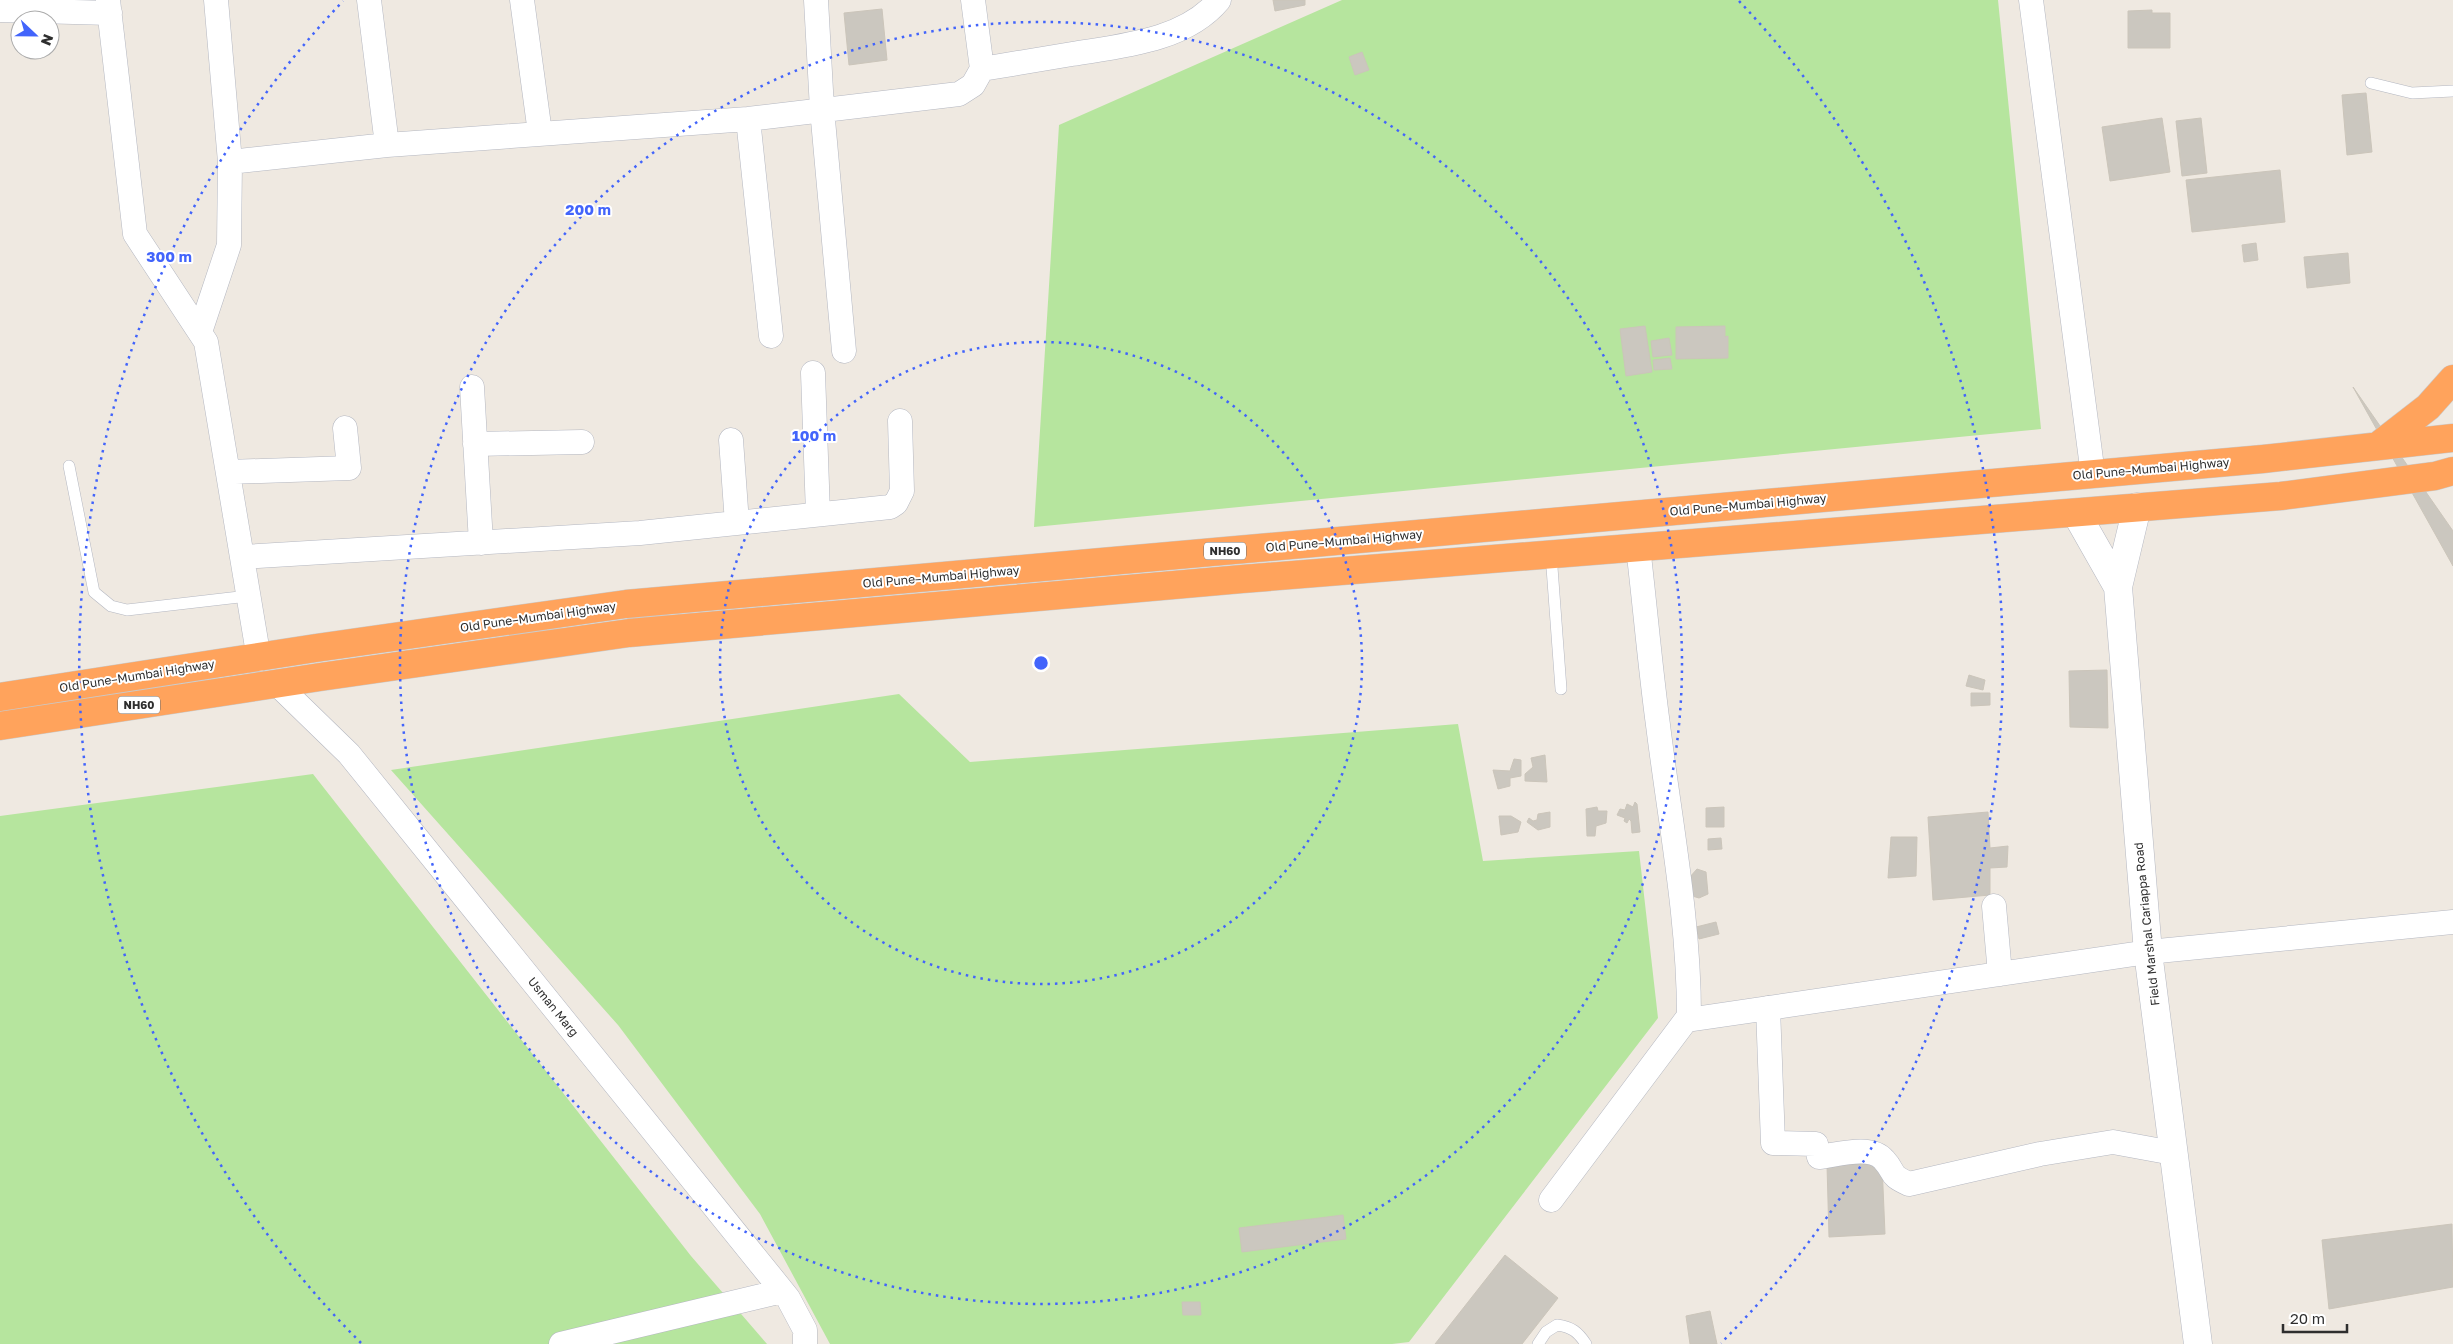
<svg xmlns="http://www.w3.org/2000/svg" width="2453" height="1344" font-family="'Golos Text',sans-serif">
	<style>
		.green { fill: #b6e59e }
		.building { fill: #cbc7bf; stroke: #cbc5ba }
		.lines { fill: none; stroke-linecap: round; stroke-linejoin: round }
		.lane-casing { stroke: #b4b7c1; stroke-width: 12 }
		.street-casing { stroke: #b4b7c1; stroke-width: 25 }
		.secondary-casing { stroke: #b4b7c1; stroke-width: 29 }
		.highway-casing { stroke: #c9c9c9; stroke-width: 29 }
		.lane { stroke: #fff; stroke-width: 11 }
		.street { stroke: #fff; stroke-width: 24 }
		.secondary { stroke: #fff; stroke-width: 28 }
		.highway { stroke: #ffa35c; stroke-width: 28 }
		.ring { fill: none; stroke: #4264fb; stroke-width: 2.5; stroke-dasharray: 2.5 5 }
		.labels { text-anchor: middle; stroke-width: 4; stroke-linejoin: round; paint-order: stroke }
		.shield { fill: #fff; stroke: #6d6d6d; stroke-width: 1 }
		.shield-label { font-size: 11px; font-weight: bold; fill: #2e2e2e }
		.street-label { font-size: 12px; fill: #2e2e2e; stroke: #fff }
		.centre { fill: #4264fb; stroke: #fff; stroke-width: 2.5 }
		.ring-label { font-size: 15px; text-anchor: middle; font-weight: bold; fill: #4264fb; stroke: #fff; stroke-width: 4; stroke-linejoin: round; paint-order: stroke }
	</style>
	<rect width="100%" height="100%" fill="#efe9e1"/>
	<path class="green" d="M1342 0H1998L2041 429 1034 527 1059 125Z
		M899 694 970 762 1458 724 1483 861 1639 851 1658 1018 1409 1342 1392 1344H830L760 1214 618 1025 391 770Z
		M313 774 691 1256 767 1344H0V816Z"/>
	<path class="building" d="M1273 0H1305V5L1275 11Z
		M882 9 887 60 849 65 844 13Z
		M2152 10V13H2170V48H2128V11Z
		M1362 52 1369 70 1355 75 1349 57Z
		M2366 93 2372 152 2347 155 2342 95Z
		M2162 118 2170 172 2110 181 2102 127Z
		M2201 118 2207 173 2182 176 2176 121Z
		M2280 170 2285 222 2192 232 2186 180Z
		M2256 243 2258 260 2244 262 2242 245Z
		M2348 253 2350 283 2307 288 2304 257Z
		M1645 326 1652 372 1626 376 1620 329Z
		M1725 326V337L1728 336V358L1676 359V327Z
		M1669 338 1672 355 1653 357 1651 341Z
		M1670 358 1672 369 1654 370 1653 360Z
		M2353 387 2453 531V566Z
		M2107 670 2108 728 2070 727 2069 671Z
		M1969 675 1985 680 1983 690 1966 686Z
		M1971 693H1990V705L1971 706Z
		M1545 755 1547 782 1525 781V774L1533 767 1531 758Z
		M1514 759 1521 760V776L1510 778V786L1498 789 1493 770 1510 771Z
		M1635 802 1637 804 1640 832 1632 833 1631 821 1629 819 1627 823 1624 821 1625 818 1617 815 1620 809 1625 810 1627 804 1633 807Z
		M1597 807 1598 811H1607L1606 823 1596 826 1595 836H1587L1586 809Z
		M1724 807V827H1706V808Z
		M1550 812V827L1538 830 1527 822 1529 818 1533 821 1537 820 1538 814Z
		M1988 812 1990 848 2008 846 2007 867 1990 868V895L1933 900 1928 817Z
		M1499 816H1511L1521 822 1518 832 1501 835Z
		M1891 837H1917L1916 876 1888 878Z
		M1721 838 1722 849 1708 850V839Z
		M1697 869 1706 872 1708 894 1699 898 1689 895V878Z
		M1716 922 1719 934 1699 939 1696 927Z
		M1882 1164 1885 1234 1829 1237 1827 1165Z
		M1343 1215 1346 1239 1242 1252 1239 1228Z
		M2452 1224 2453 1287 2329 1309 2322 1240Z
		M1505 1255 1558 1298 1522 1344H1435Z
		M1182 1302H1200L1201 1315H1183Z
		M1710 1311 1717 1344H1690L1686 1316Z"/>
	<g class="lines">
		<defs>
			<path id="lane" d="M2371 83 2412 93 2453 91
				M69 466 94 592 111 606 127 610 248 596
				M1551 554 1561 689
				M1538 1344 1546 1332 1557 1325C1572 1327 1578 1332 1586 1344"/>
			<path id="street" d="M108 0 135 234 206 342 259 659
				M369 0 387 145
				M522 0 540 133
				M816 0 822 109 844 351
				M973 0 982 69
				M2031 0 2093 475
				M0 10 110 13
				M748 119 771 336
				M230 162 387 145 748 119 959 94 973 85 982 69C1012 64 1042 59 1072 54 1121 46 1185 41 1219 0
				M200 332 229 245 230 162 216 0
				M813 373 818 514
				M472 387 481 543
				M731 440 737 523
				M475 444 582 442
				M228 472 349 468 345 428
				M242 557 640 533 890 507 896 503 902 491 900 421
				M278 685 349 754 788 1298 805 1330V1344
				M1994 906 2000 974
				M1768 1008 1773 1143 1816 1144 1819 1157C1837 1155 1871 1144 1884 1160 1897 1174 1887 1174 1909 1184L2040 1154 2113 1142 2173 1153
				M1687 1020 2148 952 2453 922
				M1551 1200 1689 1016C1689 918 1670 822 1658 725 1650 666 1645 606 1638 547
				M561 1344 782 1291"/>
			<path id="secondary" d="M2076 513 2118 587 2148 952 2198 1344
				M2118 587 2137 507"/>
			<path id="highway" d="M2379 445 2428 407 2453 379
				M0 697 316 648 626 604 2263 459 2453 438
				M0 726 320 677 629 633 1242 579 2281 496 2435 476 2453 471"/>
		</defs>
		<use href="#lane" class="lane-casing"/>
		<use href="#street" class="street-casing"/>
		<use href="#secondary" class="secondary-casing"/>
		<use href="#highway" class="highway-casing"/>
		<use href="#lane" class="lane"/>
		<use href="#street" class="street"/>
		<use href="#secondary" class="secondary"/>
		<use href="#highway" class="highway"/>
	</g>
	<g class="ring">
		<circle cx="1041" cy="663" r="321"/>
		<circle cx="1041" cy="663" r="641"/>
		<path d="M361 1343A962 962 0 0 1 343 1M1739 1A962 962 0 0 1 1721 1343"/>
	</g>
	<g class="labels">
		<g class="shield">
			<rect x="1204" y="542.5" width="42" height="17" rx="4"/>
			<rect x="118" y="696.5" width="42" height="17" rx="4"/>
		</g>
		<g class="shield-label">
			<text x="1225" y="555">NH60</text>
			<text x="139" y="709">NH60</text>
		</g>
		<g class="street-label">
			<text transform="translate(2151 469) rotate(-5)" y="4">Old Pune–Mumbai Highway</text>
			<text transform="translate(1748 505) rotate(-5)" y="4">Old Pune–Mumbai Highway</text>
			<text transform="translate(1344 541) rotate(-5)" y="4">Old Pune–Mumbai Highway</text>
			<text transform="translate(941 577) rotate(-5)" y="4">Old Pune–Mumbai Highway</text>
			<text transform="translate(538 617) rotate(-8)" y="4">Old Pune–Mumbai Highway</text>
			<text transform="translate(137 676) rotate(-9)" y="4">Old Pune–Mumbai Highway</text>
			<text transform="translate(2147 924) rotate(-96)" y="4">Field Marshal Cariappa Road</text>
			<text transform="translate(553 1007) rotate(51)" y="4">Usman Marg</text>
		</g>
	</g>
	<circle cx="1041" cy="663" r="8" class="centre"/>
	<g class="ring-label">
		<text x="588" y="215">200 m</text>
		<text x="169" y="262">300 m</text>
		<text x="814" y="441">100 m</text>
	</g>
	<g transform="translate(35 35) rotate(112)"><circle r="24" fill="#ffffff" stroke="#ababab"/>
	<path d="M0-4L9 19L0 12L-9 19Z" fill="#4264fb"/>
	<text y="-8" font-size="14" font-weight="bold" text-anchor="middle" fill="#2e2e2e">N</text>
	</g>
	<path d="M2283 1324v8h64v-8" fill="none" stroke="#2e2e2e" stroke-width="2.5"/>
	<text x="2290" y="1324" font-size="15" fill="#2e2e2e" stroke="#ffffff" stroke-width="4" paint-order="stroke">20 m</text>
</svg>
